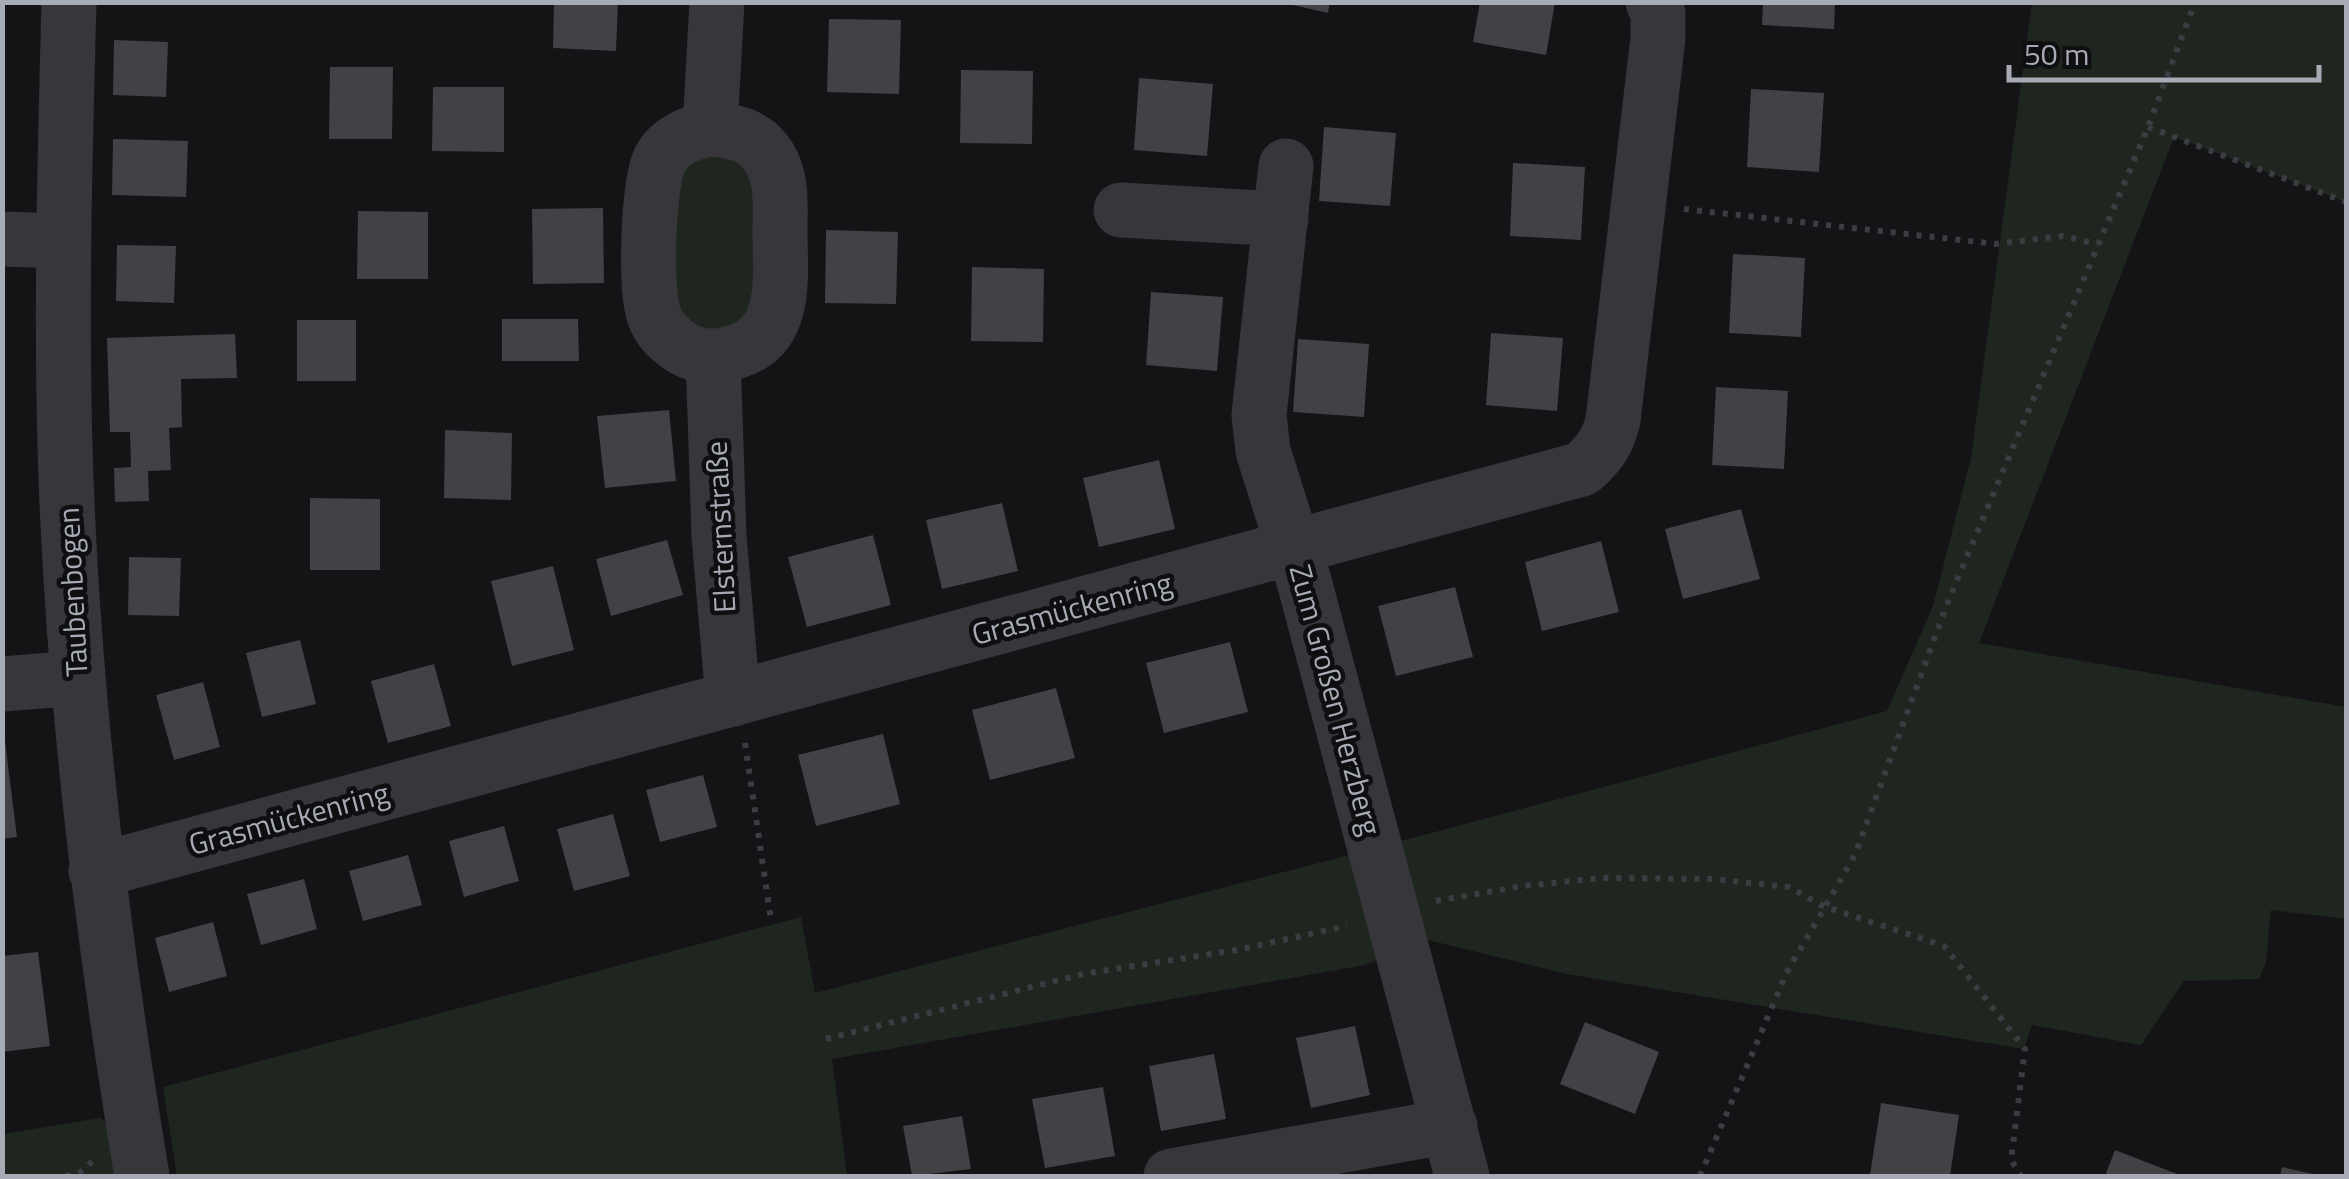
<svg xmlns="http://www.w3.org/2000/svg" width="2349" height="1179" font-family="'Titillium Web',sans-serif">
	<style>
		.green { fill: #1f2620 }
		.building { fill: #414146 }
		.lines { fill: none; stroke-linecap: round; stroke-linejoin: round }
		.path { stroke: #3c3d42; stroke-width: 6; stroke-dasharray: 5 8; stroke-linecap: butt }
		.minor { stroke: #36363b; stroke-width: 55 }
		.labels { text-anchor: middle; stroke-width: 9; stroke-linejoin: round; paint-order: stroke }
		.street-label { font-size: 30px; fill: #a7abb5; stroke: #0f0f11 }
	</style>
	<rect width="100%" height="100%" fill="#141416"/>
	<path class="green" d="M2032 3H2346V202L2174 137 1979 643 2346 707V919L2271 910 2266 962 2259 979 2184 981 2141 1045 2032 1025 2024 1049 1567 974 1424 939 1365 965 832 1059 847 1176H177L163 1087 801 917 815 993 1338 858 1887 711 1933 606 1971 458Z
		M695 149 754 158 763 307 716 337 668 310 679 160Z
		M100 1118 136 1140 142 1176H3V1134Z"/>
	<path class="building" d="M554 2H618L616 51 553 48Z
		M1280 2H1330L1328 13Z
		M1480 2H1555L1546 55 1473 42Z
		M1763 2H1835L1834 29 1762 25Z
		M829 19 901 20 899 94 827 92Z
		M114 40 168 42 166 97 113 95Z
		M330 67H393L392 139H329Z
		M961 70 1033 71 1032 144 960 143Z
		M1139 78 1213 84 1207 156 1134 150Z
		M433 87H504V152L432 151Z
		M1751 89 1824 93 1819 172 1747 167Z
		M1324 127 1396 133 1390 206 1319 201Z
		M113 139 188 141 186 197 112 195Z
		M1513 163 1585 167 1581 240 1510 236Z
		M603 208 604 283 533 284 532 209Z
		M358 211 428 212V279H357Z
		M826 230 898 232 896 304 825 303Z
		M117 245 176 246 174 303 116 301Z
		M1733 254 1805 258 1801 337 1729 333Z
		M972 267 1044 269 1043 342 971 341Z
		M1151 292 1223 297 1217 371 1146 365Z
		M502 319H578L579 361H502Z
		M297 320H356V381H297Z
		M1491 333 1563 338 1557 411 1486 405Z
		M235 334 237 378 181 379 182 427 169 428 171 470 148 471 149 501 115 502 114 468 131 467 130 432H110L107 338Z
		M1298 339 1369 344 1364 417 1293 412Z
		M1716 387 1788 391 1784 469 1712 465Z
		M669 410 676 481 605 488 597 416Z
		M445 430 512 433 511 500 444 498Z
		M1159 460 1175 529 1099 547 1083 478Z
		M310 498 380 499V570H310Z
		M1002 503 1018 571 942 589 926 520Z
		M1741 509 1760 579 1683 599 1665 529Z
		M873 535 891 605 807 627 788 557Z
		M667 540 683 595 611 616 596 559Z
		M1601 541 1619 612 1542 631 1525 562Z
		M129 557 181 558 179 616 128 615Z
		M553 566 574 650 512 666 491 581Z
		M1455 587 1473 657 1396 676 1378 606Z
		M300 640 316 704 262 717 246 653Z
		M1230 642 1248 712 1164 733 1146 663Z
		M434 664 451 726 388 743 371 681Z
		M203 682 220 747 174 760 156 695Z
		M1056 688 1075 758 990 780 972 710Z
		M883 734 900 804 816 826 798 755Z
		M5 741 17 837 2 839V742Z
		M703 775 717 827 660 842 646 790Z
		M613 814 630 876 574 891 557 829Z
		M504 826 519 881 464 897 449 841Z
		M408 855 422 905 363 921 349 871Z
		M304 879 317 929 261 945 247 894Z
		M213 922 227 976 169 992 155 938Z
		M38 952 50 1046 2 1052V956Z
		M1585 1022 1659 1052 1635 1114 1560 1084Z
		M1355 1026 1370 1095 1311 1108 1296 1038Z
		M1214 1054 1226 1119 1161 1131 1149 1066Z
		M1103 1087 1115 1156 1045 1168 1032 1099Z
		M1881 1103 1959 1115 1950 1176 1870 1175Z
		M962 1116 971 1169 912 1176 903 1126Z
		M2115 1150 2177 1174 2176 1176H2105Z
		M2282 1167 2317 1175V1176H2280Z"/>
	<g class="lines">
		<path class="path" d="M2148 127 2346 202
			M1684 209 1996 244 2063 236 2097 244
			M745 743 771 920
			M1436 901 1523 886 1603 878 1713 879 1789 887 1823 906 1944 946 2025 1049 2011 1160 2021 1176
			M826 1039 1083 974 1237 950 1347 926
			M66 1176 78 1174 94 1160
			M1700 1176 1787 972 1855 855 1947 604 2148 127 2195 2"/>
		<path class="minor" d="M69 2C65 151 61 299 65 448 72 693 102 936 142 1176
			M710 129C735 131 755 135 769 157 783 179 780 207 780 232 780 274 789 334 738 351 726 355 714 358 701 355 682 352 662 335 655 318 644 294 648 183 660 159 670 141 691 132 710 129Z
			M710 129 717 2
			M1286 166 1259 415 1263 451 1304 581 1462 1176
			M1121 210 1281 219
			M2 239 62 241
			M713 356 719 536 733 699
			M2 684 77 678
			M96 871 1582 469C1599 454 1608 442 1613 420L1658 38V13L1653 2
			M1171 1176 1450 1126"/>
	</g>
	<g class="labels">
		<g class="street-label">
			<text transform="translate(721 527) rotate(-93)" y="10">Elsternstraße</text>
			<text transform="translate(73 592) rotate(-93)" y="10">Taubenbogen</text>
			<text transform="translate(1072 609) rotate(-15)" y="10">Grasmückenring</text>
			<text transform="translate(1335 700) rotate(75)" y="10">Zum Großen Herzberg</text>
			<text transform="translate(289 819) rotate(-15)" y="10">Grasmückenring</text>
		</g>
	</g>
	<rect width="2349" height="1179" fill="none" stroke="#a7abb5" stroke-width="10"/>
	<path d="M2009 65v15h310v-15" fill="none" stroke="#a7abb5" stroke-width="5"/>
	<text x="2024" y="65" font-size="30" fill="#a7abb5" stroke="#0f0f11" stroke-width="8" paint-order="stroke">50 m</text>
</svg>
